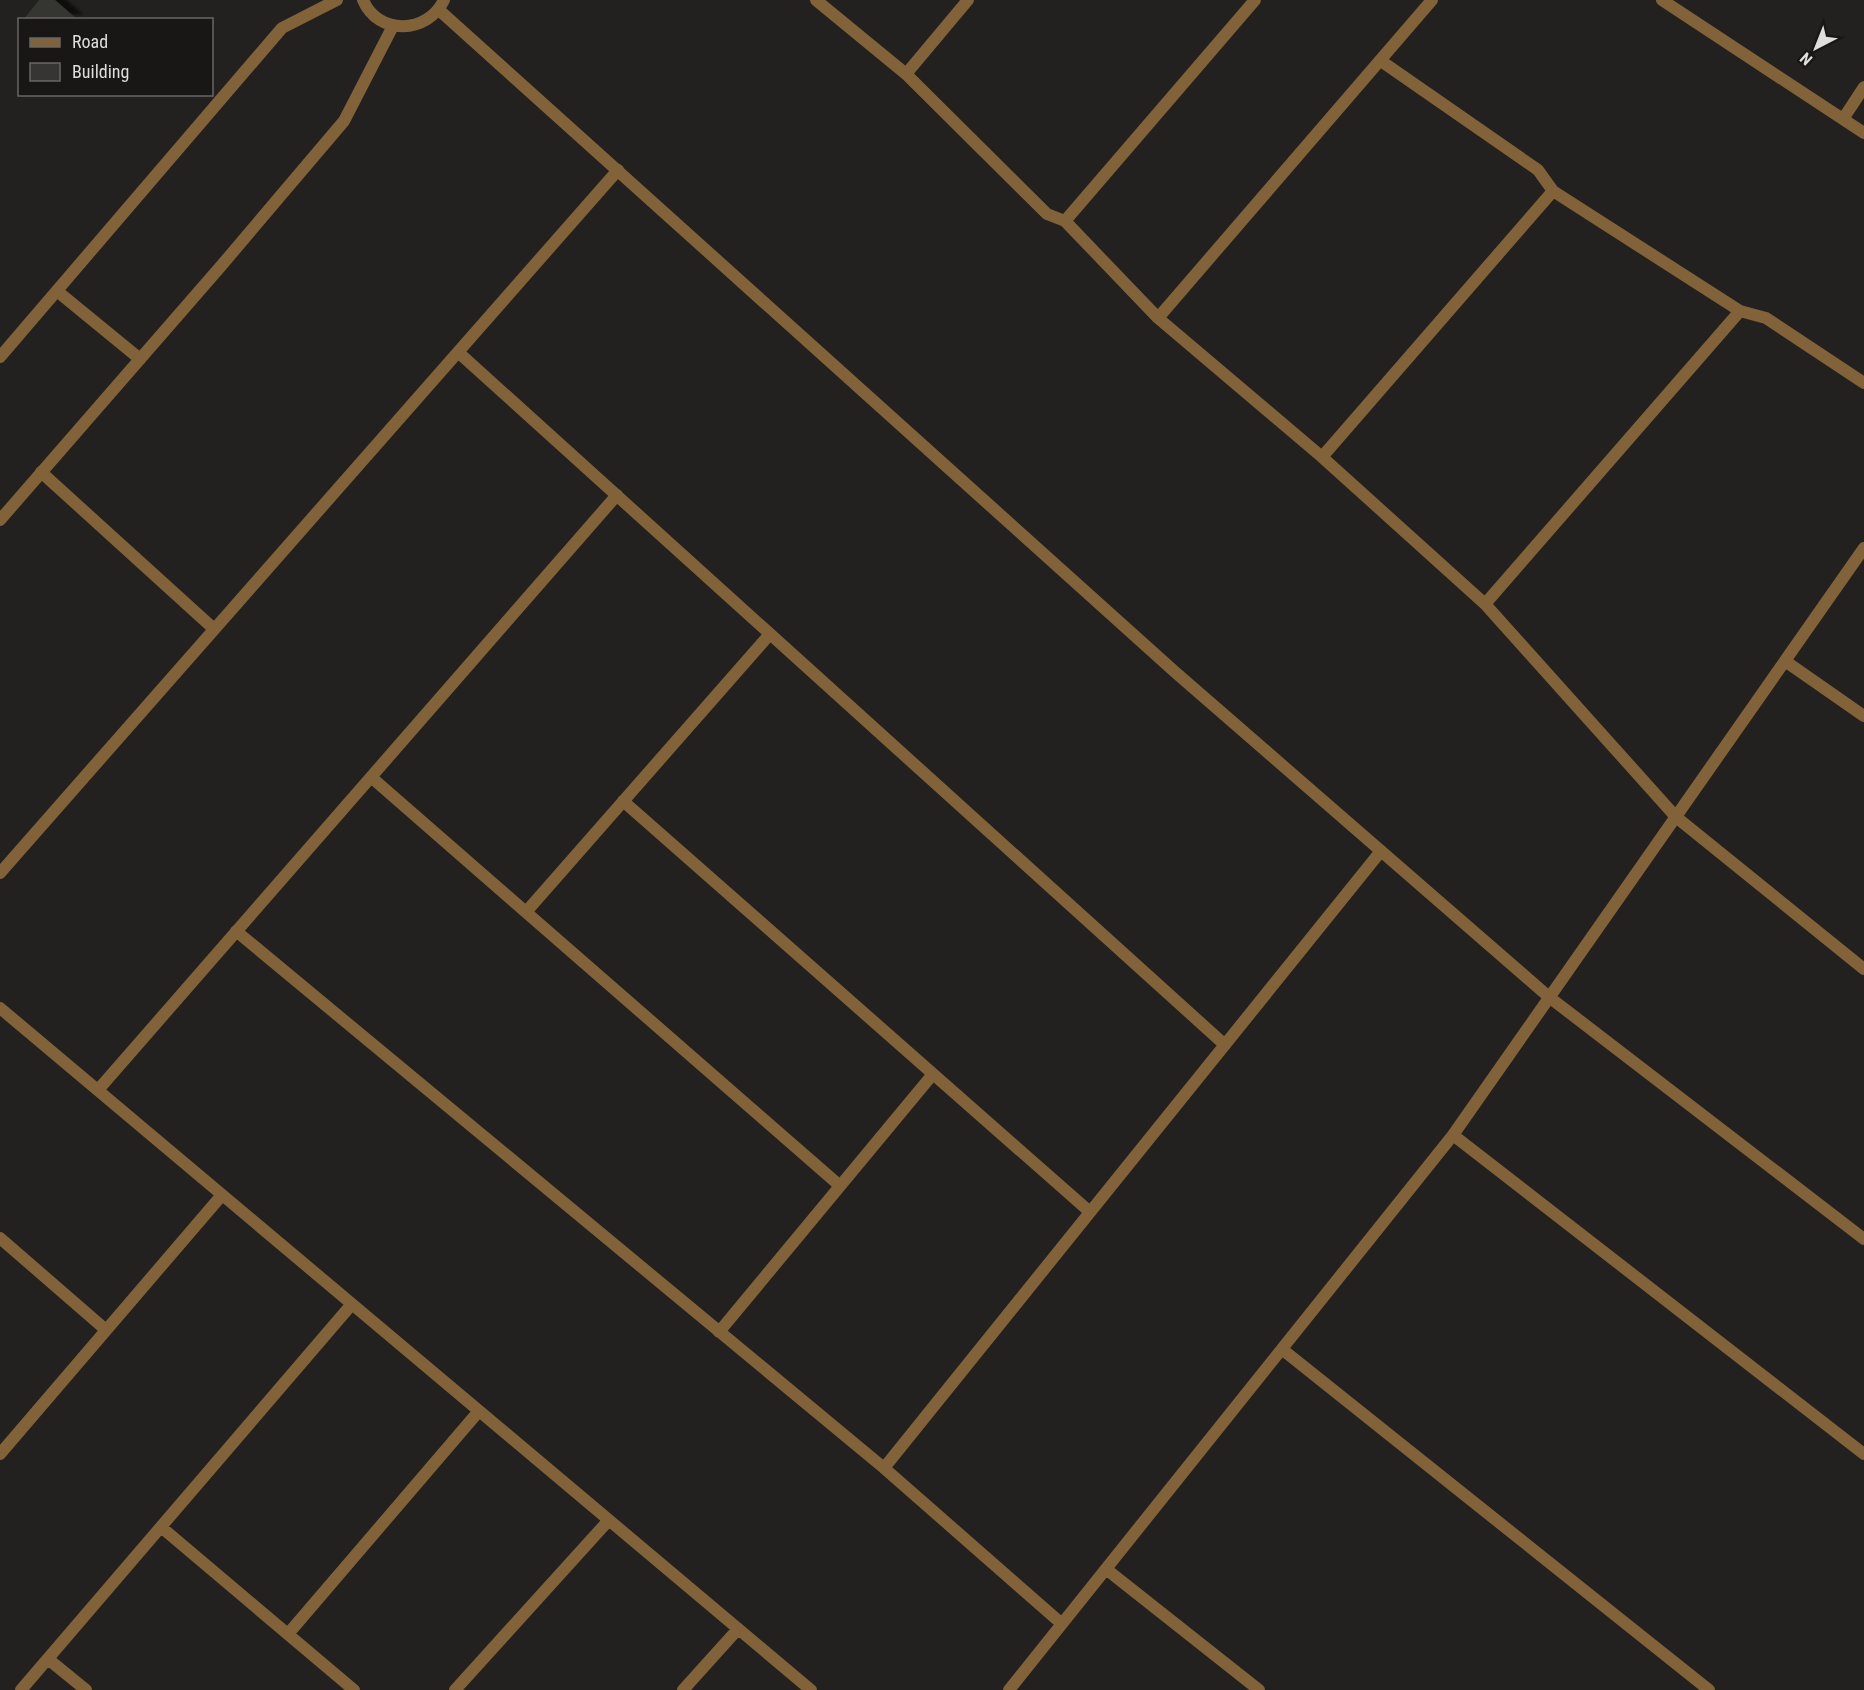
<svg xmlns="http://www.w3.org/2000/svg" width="1864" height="1690" font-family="'Roboto Condensed',sans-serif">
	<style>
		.building { fill: #363533; filter: url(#shadow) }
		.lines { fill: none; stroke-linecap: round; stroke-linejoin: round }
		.minor { stroke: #826238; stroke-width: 12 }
		.tertiary { stroke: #826238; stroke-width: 12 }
	</style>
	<defs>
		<filter id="shadow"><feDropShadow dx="5.5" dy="-5.5" stdDeviation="1.5" flood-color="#0009"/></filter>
	</defs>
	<rect width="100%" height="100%" fill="#22211f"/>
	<path class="building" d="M39 0H55L78 20H23Z"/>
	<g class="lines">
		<path class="minor" d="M816 0 906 74 1047 214 1065 221 1158 318 1322 457 1485 604 1676 817 1864 969
			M1662 0 1864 133
			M1381 61 1538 170 1553 191 1740 311 1766 318 1864 383
			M906 74 968 0
			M1843 119 1864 87
			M1065 221 1255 0
			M57 291 140 359
			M1158 318 1432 0
			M458 352 1225 1045
			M1322 457 1553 191
			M41 472 214 629
			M1485 604 1740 311
			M1785 661 1864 716
			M371 777 839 1185
			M623 801 1090 1212
			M0 873 618 170
			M526 912 770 634
			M236 931 884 1468 1062 1624
			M0 1008 811 1690
			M98 1090 617 495
			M1453 1135 1864 1454
			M0 1238 106 1330
			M719 1332 933 1074
			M1283 1350 1709 1690
			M0 1454 222 1195
			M884 1468 1381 851
			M161 1527 354 1690
			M1106 1569 1259 1690
			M288 1634 479 1411
			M48 1659 86 1690
			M21 1690 352 1304
			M455 1690 609 1520
			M683 1690 738 1629
			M1009 1690 1453 1135 1864 548"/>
		<path class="tertiary" d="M363 0C378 36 428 34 444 0
			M439 10 1175 672 1549 997 1864 1239
			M0 357 282 28 337 0
			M0 520 221 266 344 121 393 26"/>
	</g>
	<rect x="18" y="18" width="195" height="78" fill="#191716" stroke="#686765" stroke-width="1.5"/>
	<rect x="30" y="38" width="30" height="9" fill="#826238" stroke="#686765" stroke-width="1.5"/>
	<text x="72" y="48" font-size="18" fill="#dfdedc">Road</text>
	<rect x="30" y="63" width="30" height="18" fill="#363533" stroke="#686765" stroke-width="1.5"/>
	<text x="72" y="78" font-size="18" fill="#dfdedc">Building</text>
	<g transform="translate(1816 48) rotate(222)" stroke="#191716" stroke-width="4.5" paint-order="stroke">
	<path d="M0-4.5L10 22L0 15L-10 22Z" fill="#dfdedc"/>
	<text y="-9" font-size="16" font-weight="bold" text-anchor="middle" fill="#dfdedc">N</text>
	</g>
</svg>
